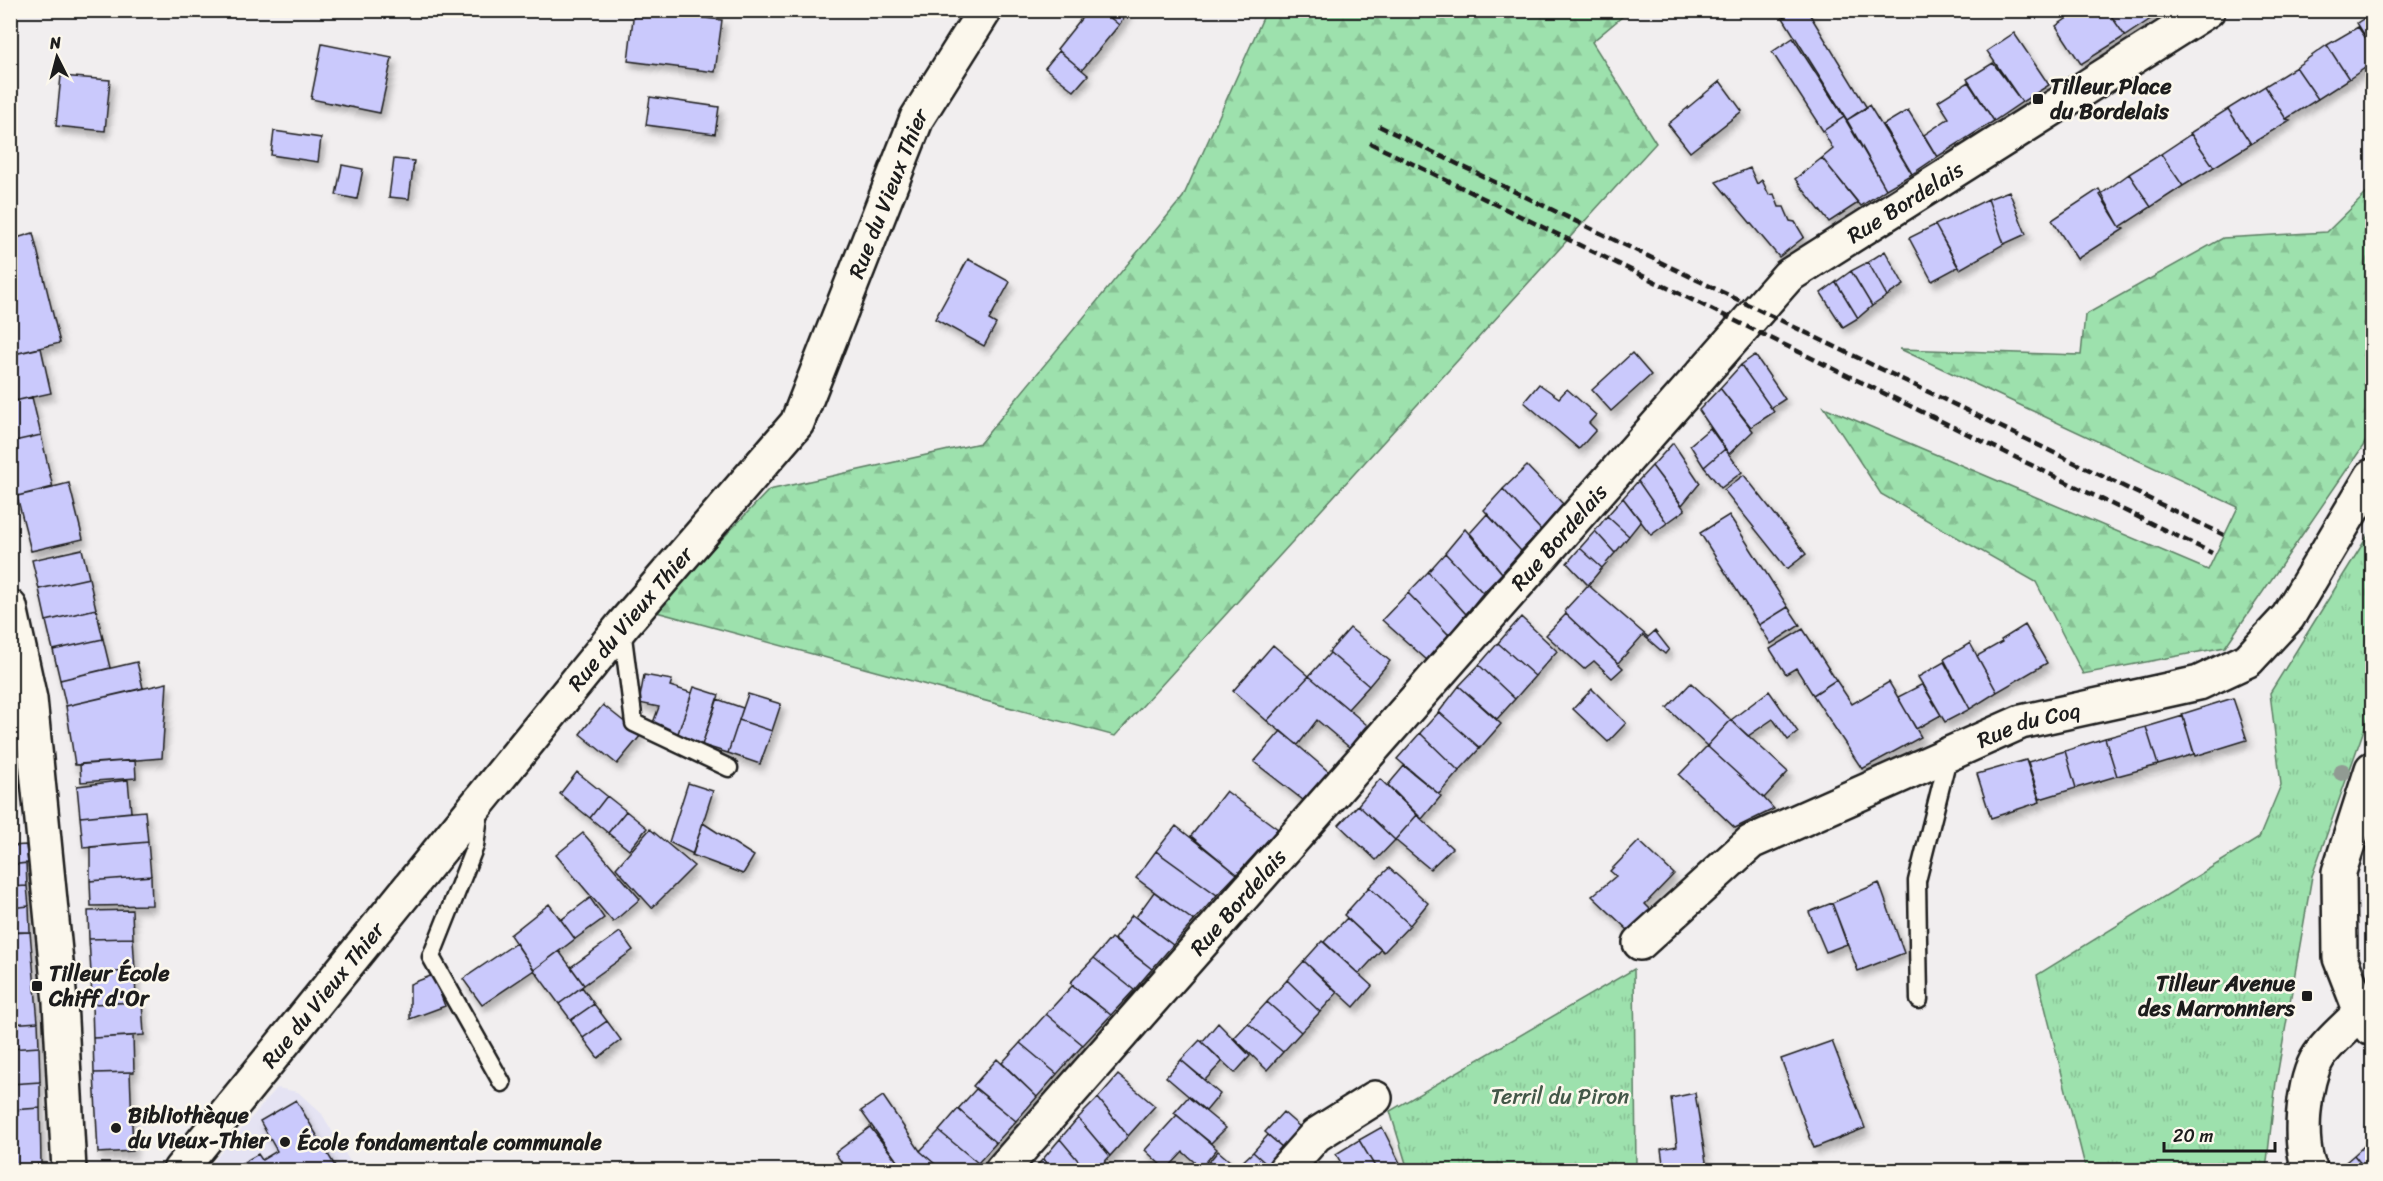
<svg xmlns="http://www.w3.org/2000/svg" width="2383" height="1181" font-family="Sriracha,sans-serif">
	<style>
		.built { fill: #e5e3f3 }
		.forest { fill: url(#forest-firs); stroke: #5c7e64; stroke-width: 1.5 }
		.park { fill: url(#park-tufts); stroke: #5c7e64; stroke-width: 1.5 }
		.building { fill: #cac9fc; stroke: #1c1c1c; stroke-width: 1.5; filter: url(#shadow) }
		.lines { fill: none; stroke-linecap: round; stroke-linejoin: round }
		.service-casing { stroke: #1c1c1c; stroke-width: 21 }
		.minor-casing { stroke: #1c1c1c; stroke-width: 38 }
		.tertiary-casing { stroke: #1c1c1c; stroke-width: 38 }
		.service { stroke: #fbf7ec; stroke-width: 16 }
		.minor { stroke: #fbf7ec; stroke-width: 33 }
		.tertiary { stroke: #fbf7ec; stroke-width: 33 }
		.rail { stroke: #1c1c1c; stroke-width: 4.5; stroke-dasharray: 9 4.5; stroke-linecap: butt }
		.tree { fill: #919b93 }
		.poi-dot { fill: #1c1c1c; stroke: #fbf7ec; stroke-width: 2 }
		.labels { text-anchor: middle; stroke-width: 5; stroke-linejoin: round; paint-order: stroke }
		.poi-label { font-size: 22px; font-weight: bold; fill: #1c1c1c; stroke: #fbf7ec; text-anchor: start }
		.street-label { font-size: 22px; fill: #1c1c1c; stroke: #fbf7ec }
		.park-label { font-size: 22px; fill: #435748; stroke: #fbf7ec }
	</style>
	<defs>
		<pattern id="forest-firs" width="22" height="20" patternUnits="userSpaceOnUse" patternTransform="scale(1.5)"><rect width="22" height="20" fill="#9de1ad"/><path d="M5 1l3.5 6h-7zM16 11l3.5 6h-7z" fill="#87c094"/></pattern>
		<pattern id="park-tufts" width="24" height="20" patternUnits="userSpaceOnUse" patternTransform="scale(1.5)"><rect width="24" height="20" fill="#9de1ad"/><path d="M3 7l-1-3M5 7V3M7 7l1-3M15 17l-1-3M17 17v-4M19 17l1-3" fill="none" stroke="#87c094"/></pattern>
		<filter id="shadow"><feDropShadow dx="3.5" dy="6" stdDeviation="3" flood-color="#0004"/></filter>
	</defs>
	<rect width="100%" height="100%" fill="#f1eeef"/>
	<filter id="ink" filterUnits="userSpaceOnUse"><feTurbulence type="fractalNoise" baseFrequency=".0167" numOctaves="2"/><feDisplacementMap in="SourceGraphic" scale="12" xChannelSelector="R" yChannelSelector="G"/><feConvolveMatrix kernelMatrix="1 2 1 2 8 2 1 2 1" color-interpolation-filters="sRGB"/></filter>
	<g filter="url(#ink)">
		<path class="built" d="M277 1088 298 1092 322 1114 355 1170H206Z"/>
		<path class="forest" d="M1266 11H1629L1592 42 1656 143 1115 736 653 611 769 490 980 443 1183 197Z
			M2372 188V433L2225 647 2083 674 2036 582 1881 494 1824 407 2208 570 2238 507 1900 349 2081 355 2085 315 2223 238 2327 232Z"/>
		<path class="park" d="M2372 529V707L2312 876 2276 1082 2266 1170H2086L2037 975 2259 838 2281 785 2270 693Z
			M1634 969 1636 1170H1408L1390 1111Z"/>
		<path class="building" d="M634 10 722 20 715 72 628 61Z
			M1088 10H1101L1119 25 1082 70 1057 49Z
			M1101 10H1126L1128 12 1119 25Z
			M1795 10H1807L1867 108 1847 120 1783 18Z
			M2079 10H2107L2125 36 2081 64 2056 26Z
			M2107 10H2164L2125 36Z
			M2372 13V47L2357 23Z
			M2358 27 2372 47V63L2349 79 2327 45Z
			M2014 33 2049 85 2022 102 1987 51Z
			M1793 38 1844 117 1823 131 1772 52Z
			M322 44 392 58 380 113 311 99Z
			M2327 45 2349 79 2318 99 2296 67Z
			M1059 51 1088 75 1074 91 1045 68Z
			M1993 63 2022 102 1994 121 1967 79Z
			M2296 67 2318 99 2286 119 2265 86Z
			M61 76 110 80 105 131 56 126Z
			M1720 81 1742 111 1690 152 1668 124Z
			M1968 82 1994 121 1937 157 1924 135 1949 118 1938 101Z
			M2265 86 2286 119 2290 120 2251 144 2228 109Z
			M650 97 719 107 715 134 646 125Z
			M1869 105 1912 174 1886 189 1847 120Z
			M2228 109 2251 144 2214 167 2190 133Z
			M1908 110 1937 157 1912 174 1883 125Z
			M1844 117 1886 189 1861 206 1822 158 1833 149 1823 131Z
			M274 131 321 138 318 162 271 155Z
			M2191 134 2214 167 2183 186 2161 154Z
			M2161 154 2183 186 2151 207 2129 174Z
			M1822 158 1858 203 1829 222 1795 179Z
			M394 159 414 161 409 199 389 197Z
			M342 165 363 169 357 199 336 195Z
			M1750 168 1757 184 1762 180 1769 195 1774 194 1779 207H1784L1790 221 1795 222 1804 237 1779 257 1716 182Z
			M2129 174 2151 207 2120 227 2100 195Z
			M2099 189 2120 227 2124 229 2077 259 2052 220Z
			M2009 191 2026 234 2004 244 1988 199Z
			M1988 199 2004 244 1960 269 1935 225Z
			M1935 225 1958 267 1932 281 1909 238Z
			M33 233 60 343 10 355V240Z
			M1885 251 1904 285 1887 296 1868 262Z
			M968 259 1010 282 989 320 996 324 984 346 935 319Z
			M1868 262 1887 296 1872 306 1851 271Z
			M1851 271 1872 306 1858 318 1836 282Z
			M1836 282 1858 318 1843 327 1821 293Z
			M41 348 51 393 10 402V355Z
			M1632 353 1651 375 1611 411 1592 390Z
			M1755 355 1785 399 1771 408 1741 365Z
			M1741 365 1774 412 1751 427 1720 388Z
			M1539 384 1559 398 1567 389 1596 415 1589 423 1596 430 1579 449 1524 402Z
			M1720 388 1753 431 1729 454 1699 410Z
			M32 397 41 435 10 442V402Z
			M1710 428 1725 449 1704 467 1690 445Z
			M41 435 53 488 17 496 10 468V442Z
			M1673 443 1700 483 1682 505 1652 466Z
			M1725 449 1742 472 1721 488 1704 467Z
			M1527 466 1563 504 1541 530 1503 489Z
			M1652 466 1685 510 1667 523 1638 481Z
			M1744 475 1806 554 1787 569 1724 490Z
			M1638 481 1667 523 1651 535 1623 498Z
			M69 483 83 539 31 551 17 496Z
			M1503 489 1541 530 1521 551 1484 510Z
			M1623 498 1641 521 1629 536 1607 516Z
			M1487 514 1521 551 1502 573 1470 533Z
			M1729 515 1788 607 1759 625 1700 533Z
			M1607 516 1629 536 1615 553 1595 531Z
			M1465 529 1502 573 1483 593 1445 553Z
			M1595 531 1615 553 1602 568 1580 548Z
			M1580 548 1602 568 1588 585 1567 563Z
			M82 549 89 578 39 589 32 560Z
			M1445 553 1483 593 1466 614 1428 572Z
			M1428 572 1466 614 1449 635 1408 593Z
			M89 578 96 609 46 621 39 589Z
			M1588 585 1648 637 1655 631 1669 649 1665 654 1643 635 1618 663 1566 614 1565 610Z
			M1408 593 1449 635 1427 660 1382 620Z
			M1788 607 1800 625 1771 644 1759 625Z
			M96 609 103 639 53 650 46 621Z
			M1566 614 1623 668 1612 678 1594 661 1584 669 1546 635Z
			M1521 617 1557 651 1535 676 1498 643Z
			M2025 625 2047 663 1997 692 1977 656 2002 642 2001 640Z
			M1350 628 1390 661 1369 686 1329 652Z
			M1803 629 1836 680 1813 695 1796 668 1786 674 1770 649Z
			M103 639 110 668 60 680 53 650Z
			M1498 643 1535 676 1515 699 1479 665Z
			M1970 643 1997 692 1970 709 1944 659Z
			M1273 645 1309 676 1267 721 1233 691Z
			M1330 653 1369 686 1348 709 1309 676Z
			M137 662 143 688 66 706 60 680Z
			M1944 662 1970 709 1945 722 1918 677Z
			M1479 665 1515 699 1497 719 1459 686Z
			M644 675 672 680 670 686 692 693 677 736 651 728 659 707 639 703Z
			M1309 676 1367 725 1349 747 1317 720 1298 745 1267 721Z
			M1836 680 1852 704 1889 682 1921 737 1862 769 1813 695Z
			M167 683 162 758 75 765 66 706Z
			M1691 683 1731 720 1707 746 1667 708Z
			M1923 684 1941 715 1916 729 1898 697Z
			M1459 686 1501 724 1480 748 1439 712Z
			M694 687 719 695 702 745 677 736Z
			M1592 689 1626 723 1608 742 1573 709Z
			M1769 691 1798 732 1788 740 1773 719 1748 736 1731 720Z
			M748 694 781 704 772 731 739 720Z
			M2233 698 2247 740 2195 756 2182 714Z
			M717 699 743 708 728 753 702 745Z
			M603 705 641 735 617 764 580 734Z
			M1439 712 1480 748 1459 771 1420 733Z
			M2183 716 2194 754 2158 765 2146 727Z
			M739 720 772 731 760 764 728 753Z
			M1731 720 1788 772 1764 798 1707 746Z
			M2146 727 2158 765 2117 776 2105 738Z
			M1281 731 1329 772 1303 800 1254 762Z
			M14 733 18 765H10V734Z
			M1420 733 1459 771 1439 794 1397 759Z
			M2105 738 2117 776 2076 788 2065 751Z
			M1707 746 1764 798 1774 809 1735 828 1679 775Z
			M2065 751 2076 788 2040 799 2028 762Z
			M135 760 136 778 81 782 80 764Z
			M2026 760 2040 802 1991 818 1977 774Z
			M10 765H18L20 788 10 789Z
			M1404 766 1441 796 1422 819 1388 785Z
			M577 772 607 796 590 818 560 794Z
			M1380 779 1417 815 1395 840 1358 805Z
			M128 780 131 812 80 817 77 786Z
			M688 783 713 791 693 854 669 842Z
			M1226 791 1278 829 1237 874 1191 836Z
			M607 796 626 811 608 833 590 818Z
			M1358 805 1395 840 1376 860 1339 825Z
			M145 811 148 842 83 848 80 817Z
			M626 811 647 828 629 850 608 833Z
			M1417 815 1452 848 1430 869 1395 840Z
			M703 823 754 856 743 874 692 855Z
			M1176 826 1237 874 1217 895 1156 851Z
			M650 829 694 866 652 908 616 868Z
			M583 833 640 899 613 922 556 855Z
			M1639 841 1674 874 1645 904 1652 911 1628 930 1592 896 1616 876 1610 871Z
			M148 842 151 876 90 881V847Z
			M26 845 28 863 10 865V846Z
			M1156 851 1217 895 1194 921 1136 878Z
			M26 863 27 886 10 887V865Z
			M1389 868 1428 903 1410 925 1369 887Z
			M151 876 152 905 91 906 90 881Z
			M1879 883 1904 953 1858 971 1832 903Z
			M27 886 29 906 10 908V887Z
			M1369 887 1410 925 1384 952 1344 915Z
			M1154 892 1194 921 1173 945 1136 917Z
			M590 898 604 918 575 939 561 920Z
			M1832 903 1847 944 1826 952 1809 912Z
			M549 904 575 939 534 970 510 935Z
			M29 906 30 932H10V908Z
			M132 910 133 938 89 939 88 911Z
			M1132 915 1173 945 1152 969 1114 939Z
			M1347 918 1381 950 1359 974 1324 942Z
			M30 932 38 1022 10 1024V933Z
			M620 932 633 950 584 985 571 967Z
			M133 938 135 971 91 973 89 939Z
			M1111 938 1152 969 1134 990 1094 958Z
			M1322 941 1372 986 1354 1007 1304 961Z
			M516 943 534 970 482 1005 463 979Z
			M559 951 584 985 559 1004 534 970Z
			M1094 958 1134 990 1111 1015 1070 983Z
			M1304 961 1337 993 1320 1012 1287 980Z
			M135 971 136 1002 92 1004 91 973Z
			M433 975 445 1006 410 1019V984Z
			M1287 980 1320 1012 1301 1032 1267 1002Z
			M1072 986 1111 1015 1083 1045 1046 1014Z
			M582 987 594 1004 571 1020 559 1004Z
			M142 1002 144 1035 93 1038 92 1004Z
			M1267 1002 1301 1032 1283 1052 1248 1023Z
			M594 1004 607 1021 583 1038 571 1020Z
			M1046 1014 1083 1045 1057 1074 1020 1043Z
			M607 1021 621 1040 598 1058 583 1038Z
			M38 1022 39 1047 10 1049V1024Z
			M1218 1023 1250 1056 1235 1073 1202 1042Z
			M1248 1023 1283 1052 1267 1070 1234 1038Z
			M133 1036 134 1072 94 1073 93 1038Z
			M1200 1040 1222 1062 1205 1080 1181 1060Z
			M1832 1041 1865 1128 1814 1148 1781 1059Z
			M1020 1043 1057 1074 1037 1097 1002 1063Z
			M39 1047 40 1082 10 1084V1049Z
			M997 1059 1037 1097 1016 1121 973 1086Z
			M1181 1060 1220 1094 1206 1111 1166 1077Z
			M130 1072 133 1151 98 1153 94 1073Z
			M1118 1075 1155 1106 1128 1136 1098 1098Z
			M40 1082V1108L10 1110V1084Z
			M976 1089 1016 1121 996 1143 958 1109Z
			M1695 1093 1707 1168 1713 1170H1664L1661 1149 1677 1146 1671 1098Z
			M883 1096 920 1151 942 1170H905L900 1165 861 1111Z
			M1188 1097 1226 1128 1211 1143 1174 1113Z
			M1098 1098 1128 1136 1110 1156 1078 1118Z
			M296 1100 335 1166 328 1170H230L258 1154 262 1160 277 1151 260 1121Z
			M40 1108 41 1164 12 1165V1110Z
			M958 1109 996 1143 978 1163 939 1131Z
			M1283 1112 1308 1134 1290 1154 1265 1132Z
			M1177 1115 1217 1149 1201 1168 1183 1152 1166 1170 1145 1150Z
			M1078 1118 1110 1156 1097 1170H1086L1060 1139Z
			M870 1127 900 1165 905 1170H847L835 1153Z
			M1382 1127 1401 1165 1393 1170H1377L1359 1140Z
			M939 1131 978 1163 971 1170H942L920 1151Z
			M1268 1135 1290 1154 1273 1170 1253 1152Z
			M1060 1139 1086 1170H1052L1043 1159Z
			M1359 1140 1377 1170H1345L1336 1154Z
			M2364 1146 2372 1156V1170H2366L2354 1155Z
			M1218 1151 1237 1167 1240 1170H1205L1203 1169Z
			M1253 1152 1273 1170H1240L1237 1167Z
			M2354 1155 2366 1170H2342L2339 1168Z
			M1043 1159 1052 1170H1033Z
			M41 1164V1170H12V1165Z"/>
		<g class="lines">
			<defs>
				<path id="service" d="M622 629 634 723 729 768
					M480 809 475 846 431 957 502 1083
					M1919 1000 1917 881 1949 754"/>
				<g id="minor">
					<path d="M2372 769 2339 872 2340 958 2361 1012 2372 1029"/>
					<path id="s1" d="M1640 943 1751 842 2021 722 2199 683 2248 660 2288 617 2372 476"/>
					<path id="s2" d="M180 1170 622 626 797 423 917 118 985 10"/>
					<path id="s3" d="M1002 1170 1788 276 2208 10"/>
					<path d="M1285 1170 1316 1135 1375 1098"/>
					<path d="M2311 1170C2297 1146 2303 1080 2319 1056 2330 1040 2348 1026 2361 1012"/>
				</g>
				<path id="tertiary" d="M10 607 30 699 60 1002 69 1170"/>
			</defs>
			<use href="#service" class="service-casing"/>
			<use href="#minor" class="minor-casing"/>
			<use href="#tertiary" class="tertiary-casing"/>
			<use href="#service" class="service"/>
			<use href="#minor" class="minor"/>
			<use href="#tertiary" class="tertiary"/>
			<path class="rail" d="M1379 126 2224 535
				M1370 143 2212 553"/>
		</g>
		<circle class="tree" cx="2342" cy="772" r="9"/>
	</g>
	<g class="poi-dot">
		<rect x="2032" y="93" width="12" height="12" rx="3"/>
		<rect x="31" y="980" width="12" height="12" rx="3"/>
		<rect x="2301" y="990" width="12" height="12" rx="3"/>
		<circle cx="116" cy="1128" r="6"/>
		<circle cx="285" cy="1142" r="6"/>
	</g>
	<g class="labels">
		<g class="poi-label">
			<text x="2050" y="94">Tilleur Place<tspan x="2050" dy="25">du Bordelais</tspan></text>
			<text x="49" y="981">Tilleur École<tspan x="49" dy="25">Chiff d'Or</tspan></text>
			<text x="2295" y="991" text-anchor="end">Tilleur Avenue<tspan x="2295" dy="25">des Marronniers</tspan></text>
			<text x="128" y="1123">Bibliothèque<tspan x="128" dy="25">du Vieux-Thier</tspan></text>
			<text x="297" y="1150">École fondamentale communale</text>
		</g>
		<g class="street-label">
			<text dy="8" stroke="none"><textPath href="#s2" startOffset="1216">Rue du Vieux Thier</textPath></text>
			<text dy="8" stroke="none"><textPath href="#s3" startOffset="1329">Rue Bordelais</textPath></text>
			<text dy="8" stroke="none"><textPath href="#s3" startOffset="843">Rue Bordelais</textPath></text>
			<text dy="8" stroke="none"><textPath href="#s2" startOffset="712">Rue du Vieux Thier</textPath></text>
			<text dy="8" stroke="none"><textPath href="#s1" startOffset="452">Rue du Coq</textPath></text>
			<text dy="8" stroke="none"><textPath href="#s3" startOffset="357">Rue Bordelais</textPath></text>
			<text dy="8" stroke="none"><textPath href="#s2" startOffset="226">Rue du Vieux Thier</textPath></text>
		</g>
		<g class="park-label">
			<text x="1560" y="1104">Terril du Piron</text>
		</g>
	</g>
	<rect width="2383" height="1181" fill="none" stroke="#fbf7ec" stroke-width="36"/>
	<rect x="18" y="18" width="2347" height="1145" fill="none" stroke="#1c1c1c" stroke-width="2" filter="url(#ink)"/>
	<g transform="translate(57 57) rotate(354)" stroke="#fbf7ec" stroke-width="4.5" paint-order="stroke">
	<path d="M0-4.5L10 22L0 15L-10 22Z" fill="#1c1c1c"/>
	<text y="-9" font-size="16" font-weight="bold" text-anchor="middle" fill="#1c1c1c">N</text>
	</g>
	<path d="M2164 1142v9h111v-9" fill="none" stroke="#1c1c1c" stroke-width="3"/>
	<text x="2173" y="1142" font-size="18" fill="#1c1c1c" stroke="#fbf7ec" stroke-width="4.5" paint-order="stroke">20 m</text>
</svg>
